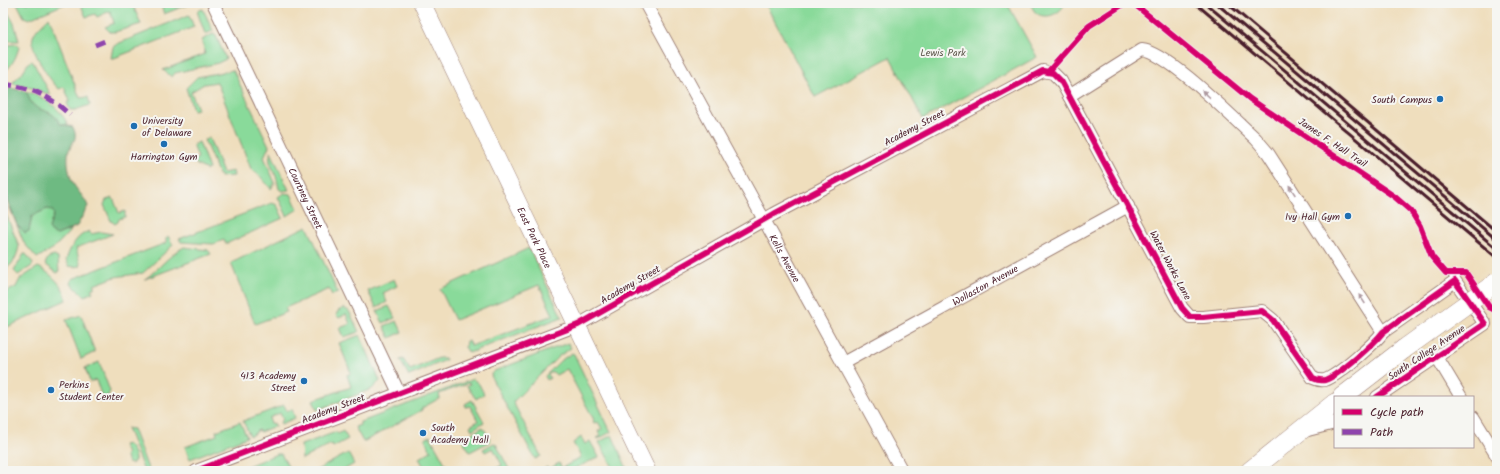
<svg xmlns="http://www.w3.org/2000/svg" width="1500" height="474" font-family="Kalam,sans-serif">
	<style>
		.green { fill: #89da9a; stroke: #6a7c62 }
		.forest { fill: #6eba82; stroke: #5c6c56 }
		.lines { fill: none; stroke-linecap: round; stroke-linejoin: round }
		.street-casing { stroke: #9c7e74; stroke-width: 14 }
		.secondary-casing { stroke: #9c7e74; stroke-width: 18 }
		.primary-casing { stroke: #9c7e74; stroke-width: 20 }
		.street { stroke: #fff; stroke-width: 12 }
		.secondary { stroke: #fff; stroke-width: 17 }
		.primary { stroke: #fff; stroke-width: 19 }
		.rail { stroke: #4a1f2b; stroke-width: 3 }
		.primary-bridge-casing { stroke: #9c7e74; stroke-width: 20; stroke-linecap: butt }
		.primary-bridge { stroke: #fff; stroke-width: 19 }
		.quiet { stroke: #8e44ad; stroke-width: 5; stroke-dasharray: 10 5; stroke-linecap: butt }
		.cycleway-casing { stroke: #f6f6f2; stroke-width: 8 }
		.cycleway { stroke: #d6006c; stroke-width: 6 }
		.oneway { fill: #ae9aa0 }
		.poi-dot { fill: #1f6fb2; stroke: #f6f6f2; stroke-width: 1.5 }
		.labels { text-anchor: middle; stroke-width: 4; stroke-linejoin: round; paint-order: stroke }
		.park-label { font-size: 10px; fill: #5d574c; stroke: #f6f6f2 }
		.poi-label { font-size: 10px; fill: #4a1f2b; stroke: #f6f6f2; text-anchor: end }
		.street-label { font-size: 10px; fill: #4a1f2b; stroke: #f6f6f2 }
	</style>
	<rect width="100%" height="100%" fill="#f6f6f2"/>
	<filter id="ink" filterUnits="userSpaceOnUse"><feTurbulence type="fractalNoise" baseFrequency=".025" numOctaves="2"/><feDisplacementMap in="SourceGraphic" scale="8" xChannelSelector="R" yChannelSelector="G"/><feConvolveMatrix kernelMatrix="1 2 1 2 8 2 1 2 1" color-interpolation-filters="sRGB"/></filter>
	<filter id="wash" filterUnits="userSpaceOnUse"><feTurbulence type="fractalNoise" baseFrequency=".012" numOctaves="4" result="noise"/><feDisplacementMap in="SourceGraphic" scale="16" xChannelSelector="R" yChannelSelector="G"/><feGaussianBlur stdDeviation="0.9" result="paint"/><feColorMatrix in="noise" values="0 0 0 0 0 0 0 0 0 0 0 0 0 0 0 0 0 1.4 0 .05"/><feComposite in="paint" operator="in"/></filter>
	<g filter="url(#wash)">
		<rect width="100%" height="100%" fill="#efdebd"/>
		<path class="green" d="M17 3H67L29 19 24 17Z
			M80 3H151L141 4 134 8 141 24 115 32H110L105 27 114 23 110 11 97 17 95 14 86 17Z
			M160 3H192L164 14Z
			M765 3H1007L1037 57 923 119 890 57 815 97Z
			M1030 3H1065C1061 14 1045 21 1035 12 1033 10 1032 6 1030 3Z
			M3 4 14 23 19 41H6L3 34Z
			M203 9 213 31 205 34 197 11Z
			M189 15 194 27 114 58H111L113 47 117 44Z
			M49 17 80 98 88 97 90 105 75 110H70L67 103 70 101 64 87 59 89C50 81 29 49 33 37 35 29 44 23 49 17Z
			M213 34 216 36 226 59 218 63 175 73 172 77 163 70 205 54 202 40Z
			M17 44 19 47C16 58 12 66 3 73V48L8 45Z
			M32 61 33 62 51 95 32 88 14 84 13 82 22 73 29 62Z
			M233 70 269 146 264 157 275 183 271 189 260 176 251 169 217 82 204 84 191 92 198 109 193 110 186 88 197 77Z
			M25 91C43 96 60 107 68 125L60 124C52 107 39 114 31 102 28 98 29 94 25 91Z
			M209 138 223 173 233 171 234 176 220 177 204 140Z
			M199 142 209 169 207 170 197 165 194 160 198 158 193 145Z
			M271 152 289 190 282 191 279 189C278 186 278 183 277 180 275 170 266 162 271 152Z
			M3 186 17 225 30 227 32 216 47 209 52 210 54 214 49 228 57 235 72 229 54 248 37 258 24 243 3 191Z
			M284 193 291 194 298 209 287 216 278 197Z
			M113 198 119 213 125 211V217L119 219 118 222 115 224 111 221 104 205 106 200Z
			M272 203 277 205 283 218 228 243H225L224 240 214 244 181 242 179 239Z
			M3 207 19 246C17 256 13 267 3 269Z
			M307 226 338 293 332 295 329 289 285 308 287 312 255 324 231 263Z
			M89 231 91 234 101 232 113 234 76 248 81 266 74 267 69 266 66 260C70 248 76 236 89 231Z
			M168 236 173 245 143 273 115 277 94 285V288L91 289 93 292 85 296 71 284 72 279 166 243V238Z
			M184 247 208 250 211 254 145 279C159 269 169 255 184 247Z
			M529 248 562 317 469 353 465 347 466 341H468L471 346 553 315 539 285 455 320 440 289Z
			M24 254H26L33 263 32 266 18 275 14 271Z
			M54 256 58 258 59 272 57 273 45 264 48 258Z
			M38 267C48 271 67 288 66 300L3 329V294L16 287 20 279Z
			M394 279 397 286 383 293 387 302 376 308 368 291Z
			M389 306 395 318 383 323 377 311Z
			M344 308 349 311 359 332 344 337 340 328 350 324 346 314 339 318 336 315 338 311Z
			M81 315 95 352 81 359 66 320Z
			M397 321 402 332 390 338 384 326Z
			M360 335 380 381 372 389 317 410 313 400 351 387 347 375 351 373 339 343Z
			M568 343 571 348 559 356 513 402 541 456 535 459 492 379 491 374 494 371Z
			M572 353 574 354 611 432 598 439 597 438 601 436 598 431 602 429 598 422 594 423 593 421 594 420 567 369 556 375 553 372 548 374 550 378 547 380 545 376 560 361Z
			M439 358H445L446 360 409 376 400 360 403 359 410 370Z
			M99 362 110 391 108 396 102 397 96 380 90 382 85 368Z
			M473 379 479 384 484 394 476 399 467 386 470 384 469 383 439 394 440 398 422 408V410L363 442 355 427 360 425V422L366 420Z
			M472 400 484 422 472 430 470 426 478 421 470 406 466 407 465 404Z
			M284 405 287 411 292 409 295 418 281 424 280 422 283 420 280 413 269 418 271 424 274 423 275 426 260 432 259 430 256 431 257 432 250 436 243 421Z
			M240 422 247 437 190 459 185 447 217 435 216 431Z
			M483 427 491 441 470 452 462 439Z
			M127 428 133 429 149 471H144Z
			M343 431 348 439 333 447 331 444 302 459 301 445 336 432 338 434Z
			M612 435 628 471H615L599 442Z
			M430 436 447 467 440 471H426L419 458 431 451 425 439Z
			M581 437 585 444 590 441 599 457 569 471H541L547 467 549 469 559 463 562 468 581 457 573 443Z
			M494 443 496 444 510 471H492L502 465 493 448 485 452 483 449Z
			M127 444C132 448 135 454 135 460L132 464 128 463 125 455 127 454 123 445Z
			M348 453 354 464 342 471H315Z
			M277 454H281L289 468 284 471H235Z"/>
		<path class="forest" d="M10 88 25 91C29 94 28 98 31 102 39 114 52 107 60 124L73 127C78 138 74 140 69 150 67 155 68 166 69 171 72 189 83 193 88 206L77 226 57 235 51 232 49 228 54 214 52 210 47 209 32 216 29 231 25 233 17 225 3 186V95L5 91Z"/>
	</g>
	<g filter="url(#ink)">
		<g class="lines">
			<defs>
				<g id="street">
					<path id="s1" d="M213 3 399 393"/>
					<path id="s2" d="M645 3 902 471"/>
					<path d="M1069 96 1142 50C1168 52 1234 119 1256 139L1268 153 1383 332"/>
					<path d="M1437 357 1461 397"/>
					<path id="s3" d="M843 363 1128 206"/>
					<path d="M1473 417 1497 456"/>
					<path d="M1304 431 1335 423"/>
					<path d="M196 471 578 325 774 214 1043 71 1053 73 1061 81 1182 308 1190 317H1203L1262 311 1273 320 1313 378C1317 380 1320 381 1325 380 1339 375 1374 344 1383 332L1455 281 1485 324 1377 397"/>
				</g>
				<g id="secondary">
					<path id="s4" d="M422 3 647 471"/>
				</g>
				<path id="primary" d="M1342 397 1404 349
					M1250 471 1335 403"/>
			</defs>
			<use href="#street" class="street-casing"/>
			<use href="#secondary" class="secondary-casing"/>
			<use href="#primary" class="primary-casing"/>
			<use href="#street" class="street"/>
			<use href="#secondary" class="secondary"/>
			<use href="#primary" class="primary"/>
			<path class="rail" d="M1195 3 1497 258
				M1205 3 1497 249
				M1216 3 1497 240
				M1227 3 1497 232"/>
			<defs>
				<path id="primary-bridge" d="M1404 349 1497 282"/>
			</defs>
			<use href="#primary-bridge" class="primary-bridge-casing"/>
			<use href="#primary-bridge" class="primary-bridge"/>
			<path class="quiet" d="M95 45 105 41
				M3 84C33 88 48 95 70 115"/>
			<defs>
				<path id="cycleway" d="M1133 3 1250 99 1395 197 1411 211 1420 226 1432 257 1446 273H1466L1489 307 1497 311
					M1048 72 1089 26 1125 3
					M196 471 578 325 774 214 1043 71 1053 73 1061 81 1182 308 1190 317H1203L1262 311 1273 320 1313 378C1317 380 1320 381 1325 380 1339 375 1374 344 1383 332L1455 281 1485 324 1377 397"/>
			</defs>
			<use href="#cycleway" class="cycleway-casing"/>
			<use href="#cycleway" class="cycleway"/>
		</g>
		<defs><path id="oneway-solid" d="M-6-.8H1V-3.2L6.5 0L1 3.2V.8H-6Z"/></defs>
		<g class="oneway">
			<use href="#oneway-solid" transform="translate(1206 94) rotate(-138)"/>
			<use href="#oneway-solid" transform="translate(1292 190) rotate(-123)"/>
			<use href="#oneway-solid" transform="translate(1362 299) rotate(-123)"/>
		</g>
	</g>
	<g class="poi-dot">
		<circle cx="1440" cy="99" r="4"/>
		<circle cx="134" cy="126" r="4"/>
		<circle cx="164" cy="144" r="4"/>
		<circle cx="1348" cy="216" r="4"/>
		<circle cx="304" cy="381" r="4"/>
		<circle cx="51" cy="390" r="4"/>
		<circle cx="423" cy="433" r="4"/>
	</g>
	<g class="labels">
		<g class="park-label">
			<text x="943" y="56">Lewis Park</text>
		</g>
		<g class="poi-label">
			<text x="1432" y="103">South Campus</text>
			<text x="142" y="124" text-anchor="start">University<tspan x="142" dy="12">of Delaware</tspan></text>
			<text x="164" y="160" text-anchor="middle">Harrington Gym</text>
			<text x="1340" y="220">Ivy Hall Gym</text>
			<text x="296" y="379">413 Academy<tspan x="296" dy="12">Street</tspan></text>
			<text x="59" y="388" text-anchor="start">Perkins<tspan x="59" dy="12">Student Center</tspan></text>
			<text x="431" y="431" text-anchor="start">South<tspan x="431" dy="12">Academy Hall</tspan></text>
		</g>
		<g class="street-label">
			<text transform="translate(914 127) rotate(-28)" y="4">Academy Street</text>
			<text transform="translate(1333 142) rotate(34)" y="4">James F. Hall Trail</text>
			<text dy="4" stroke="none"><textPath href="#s1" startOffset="216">Courtney Street</textPath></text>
			<text dy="4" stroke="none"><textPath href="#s4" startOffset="260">East Park Place</textPath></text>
			<text dy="4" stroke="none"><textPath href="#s2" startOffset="291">Kells Avenue</textPath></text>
			<text transform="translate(1171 265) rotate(62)" y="4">Water Works Lane</text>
			<text transform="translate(630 284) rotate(-30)" y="4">Academy Street</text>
			<text dy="4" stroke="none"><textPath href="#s3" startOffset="162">Wollaston Avenue</textPath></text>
			<text transform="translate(1426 352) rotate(-34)" y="4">South College Avenue</text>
			<text transform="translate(333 408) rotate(-21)" y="4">Academy Street</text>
		</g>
	</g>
	<rect width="1500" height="474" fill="none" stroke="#f6f6f2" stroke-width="16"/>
	<rect x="1334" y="396" width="140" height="52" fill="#f6f6f2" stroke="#b1a0a2"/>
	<rect x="1342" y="409" width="20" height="6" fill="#d6006c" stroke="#b1a0a2"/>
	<text x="1370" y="416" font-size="12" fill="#4a1f2b">Cycle path</text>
	<rect x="1342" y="429" width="20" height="6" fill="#8e44ad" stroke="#b1a0a2"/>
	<text x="1370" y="436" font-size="12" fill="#4a1f2b">Path</text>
</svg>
